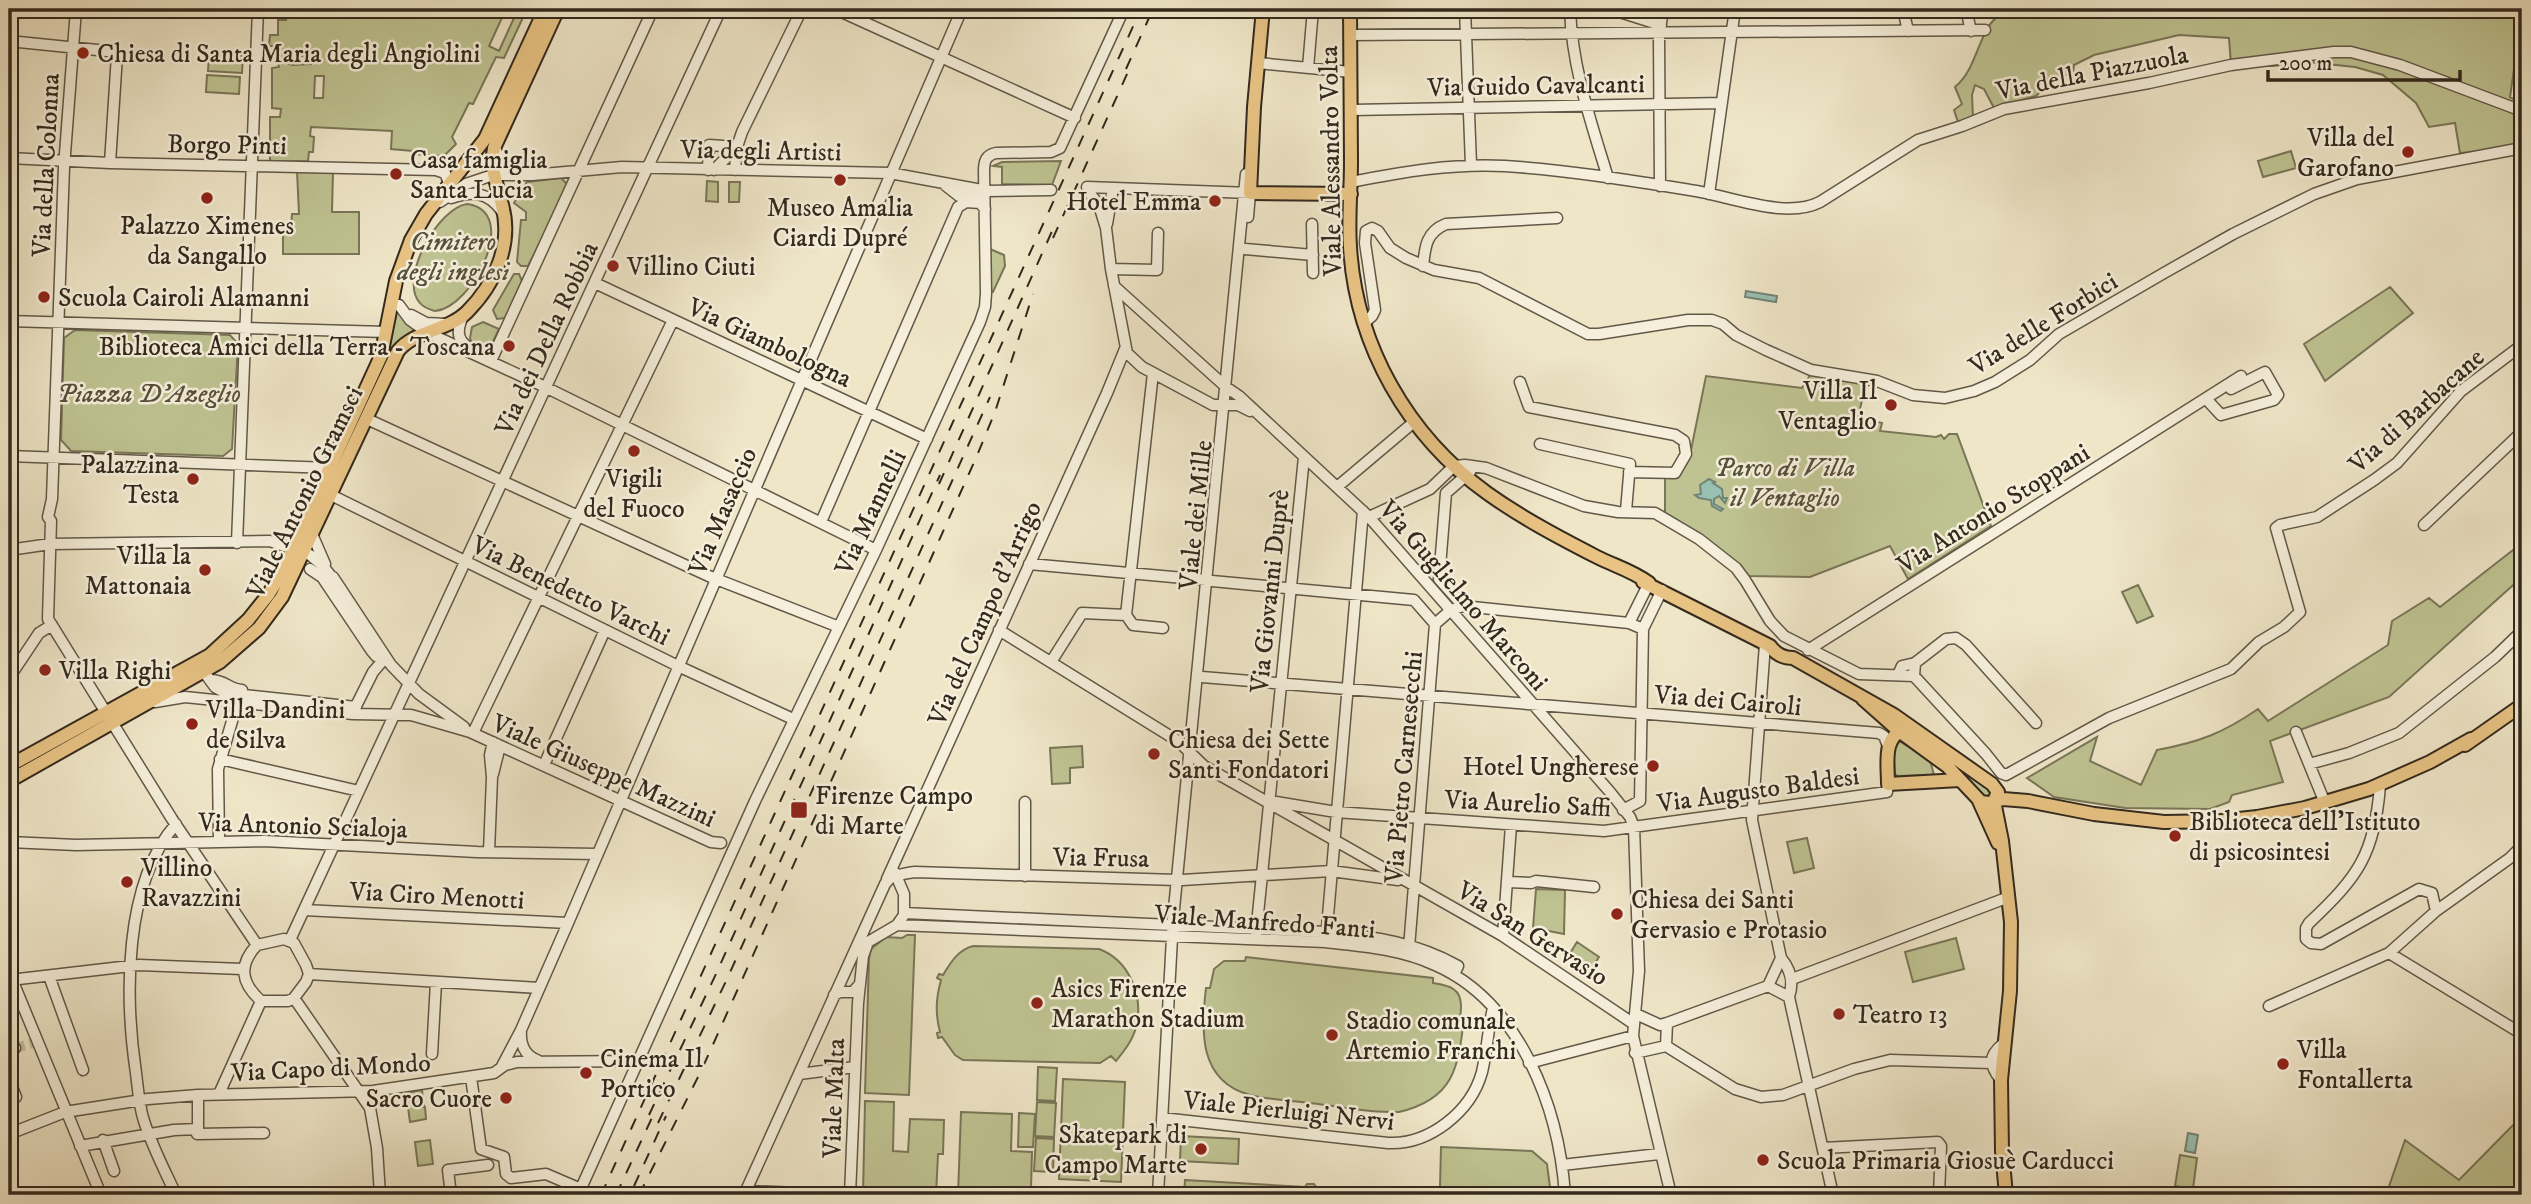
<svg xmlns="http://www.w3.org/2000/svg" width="2531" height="1204" font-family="'IM FELL DW Pica',serif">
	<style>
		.green { fill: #bfc392; stroke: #797658; stroke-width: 2; fill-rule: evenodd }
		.water { fill: #9ac0b2; stroke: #718476; stroke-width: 2 }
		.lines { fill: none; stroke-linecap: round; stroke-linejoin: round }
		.minor-tunnel { stroke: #c9c0a6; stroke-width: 10; stroke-dasharray: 10 5; stroke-linecap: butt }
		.minor-casing { stroke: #625848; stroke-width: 13 }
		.major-casing { stroke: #33291d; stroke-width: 16 }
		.minor { stroke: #f5efdb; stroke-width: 10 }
		.major { stroke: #e8c384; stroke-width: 12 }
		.rail { stroke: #33291d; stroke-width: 2; stroke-dasharray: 12 12; stroke-linecap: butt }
		.poi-dot { fill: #8f2418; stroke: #f5efdb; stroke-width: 2.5 }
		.labels { text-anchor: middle; stroke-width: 5; stroke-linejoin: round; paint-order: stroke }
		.poi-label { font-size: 26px; fill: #33291d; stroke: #f5efdb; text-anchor: start }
		.street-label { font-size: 26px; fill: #33291d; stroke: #f5efdb }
		.park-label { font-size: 26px; font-style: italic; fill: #56503a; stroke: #f5efdb }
	</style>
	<rect width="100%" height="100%" fill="#efe6c8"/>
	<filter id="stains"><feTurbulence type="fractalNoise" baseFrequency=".00286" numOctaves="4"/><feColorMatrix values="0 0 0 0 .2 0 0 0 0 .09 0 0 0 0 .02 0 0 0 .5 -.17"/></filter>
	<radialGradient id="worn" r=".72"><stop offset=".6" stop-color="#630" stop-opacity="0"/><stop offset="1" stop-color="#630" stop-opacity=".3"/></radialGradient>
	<path class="green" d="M274 9H506L489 46 499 51 518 9H527L504 58 496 57 473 104 469 103 452 137 456 144 444 156 413 154V151L391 149 392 131 311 127 310 136 314 137 313 152H309L308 161 270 162V117H280L281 109 272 108V68L279 67 277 57 282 56 281 53H277V46H269L270 35H278V20H286L285 13ZM288 56H311V64L292 65 287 63ZM315 76H324L323 98H314Z
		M2020 9H2522V51L2515 62 2510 97 2522 104V147L2460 153 2455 123 2429 127 2416 103 2383 75 2355 67 2308 62 2273 66 2231 65 2229 38 2179 35 2094 55 2074 65 2073 74 2038 81 2040 92 2036 96 1994 108 1984 89 1975 85 1972 95 1973 117 1958 122 1954 110 1962 104 1955 87C1978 69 1979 27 1999 16 2005 13 2013 11 2020 9Z
		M209 54 243 56 242 73 208 71Z
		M207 75 240 77 239 94 206 92Z
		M2291 151 2296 168 2263 177 2258 161Z
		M1061 161 1052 185 1002 184V167L993 166 1002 162Z
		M297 171 333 172 332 212H359V254H283V226H291L292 214H299Z
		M561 178 567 184V190L528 266H521L517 262 521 220H526V212L514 203 527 182Z
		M707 181 718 182V202L706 201Z
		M729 182H740L739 202H729Z
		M467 204C521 211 473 308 435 311 429 309 424 308 420 303 398 279 438 208 467 204Z
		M990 249 1004 255 1005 266 993 292 991 291Z
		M514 274H519L522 281 505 318 497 319 493 310Z
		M2390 287 2413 313 2325 381 2304 344Z
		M397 307 421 331 395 347 386 359Z
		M483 322 499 329 490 348 485 350 472 344 470 338 472 327Z
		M75 330 230 335 238 344 232 449 223 456 71 451 61 440 64 338Z
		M1812 372 1866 382 1858 418 1882 423 1880 431 1936 437 1941 435 1944 439 1949 434H1957L1991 526 1908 579 1890 546 1810 577 1746 576 1665 516V477L1684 467 1691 450 1706 376 1802 388Z
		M2522 543V577L2389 697 2270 741 2283 782 2232 795 2229 802 2210 809 2125 808 2054 797 2027 778 2097 737 2090 761 2141 785 2157 750C2200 742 2223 733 2258 709L2268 721 2388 645 2392 621 2429 598 2440 607Z
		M2138 585 2153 616 2137 623 2122 592Z
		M1909 731 1994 790 1988 800Z
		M1899 741 1930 760 1934 775 1898 776 1895 774 1893 746Z
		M1082 746 1083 767 1070 768V783L1052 784 1050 748Z
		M1807 838 1814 868 1794 873 1787 842Z
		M1536 889 1565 890 1564 934 1533 928Z
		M907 935H915L909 1095 865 1093 869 958 871 949 886 937 902 938Z
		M1956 938 1964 969 1913 982 1905 952Z
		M1577 942 1599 957 1591 969 1569 955Z
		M973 946 1099 949C1129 960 1144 996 1136 1027 1133 1040 1124 1051 1116 1061L1111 1056 1100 1063 963 1060 955 1055 942 1037 938 1038 937 1033 940 1032C935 1013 936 998 941 980L937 978 939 974 943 975C951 962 958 950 973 946Z
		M1246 957 1433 978V983C1457 986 1464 993 1460 1018L1464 1019C1458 1068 1454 1099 1399 1112 1369 1113 1339 1106 1309 1103 1290 1100 1269 1100 1250 1095 1198 1081 1201 1030 1206 988H1210L1214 969 1224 961H1245Z
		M1038 1067 1057 1068 1055 1101 1037 1100Z
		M1063 1079 1125 1082 1121 1182 1059 1179Z
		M422 1090 424 1106 421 1107H425L426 1119 410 1122 406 1093Z
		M865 1101 894 1102 893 1151 908 1152 910 1119 944 1120 943 1154H938L936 1195H863Z
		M1037 1102 1056 1103 1054 1137 1035 1136Z
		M961 1112 1012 1114 1011 1151 1032 1152 1031 1189H1010V1195H958Z
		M1019 1113 1035 1114 1033 1147H1018Z
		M2522 1116V1195H2386L2405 1140 2459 1180Z
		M1181 1136 1239 1139 1238 1164 1180 1161Z
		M1036 1138 1054 1139 1053 1172 1034 1171Z
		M430 1140 433 1164 418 1166 415 1142Z
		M1441 1147 1532 1151 1547 1164 1551 1195H1430L1435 1187H1440Z
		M2180 1155 2197 1158 2193 1189 2175 1186Z
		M1185 1180 1305 1187 1307 1184H1314L1316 1187H1333V1195H1184Z"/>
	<path class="water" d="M1746 291 1777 296 1776 302 1745 297Z
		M1709 479 1715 482 1713 483 1722 489 1723 498H1727L1725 503 1719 496 1714 499V504L1723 509 1721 511 1712 506 1711 500 1699 498 1695 495 1701 494 1700 485Z
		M2188 1133 2198 1135 2195 1153 2185 1151Z"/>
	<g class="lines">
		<path class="minor-tunnel" d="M15 1048 34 1043"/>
		<defs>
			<path id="minor" d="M76 9 64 167 52 499 48 517 51 521 48 619 172 819 257 945
				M835 9 1075 118
				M1465 9 1471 165
				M1570 9C1572 68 1591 122 1608 178
				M1610 9 1661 25
				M1903 9 1908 31
				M1966 9 1971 31
				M1350 35 1985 30
				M9 41 117 52
				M1258 63 1351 72
				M1308 68 1313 9
				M1352 110 1722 103
				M496 150 502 166 517 174
				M9 158 110 163 436 170 445 173 449 183
				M110 163 117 55
				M708 170 709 145 737 147
				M714 170 737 147
				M735 170 737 147 742 132 800 13V9
				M1351 182C1402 172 1453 163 1505 166 1566 170 1629 180 1690 190 1727 195 1785 220 1820 202L1918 140 1962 126 2004 109 2149 83 2231 65 2334 52H2351L2400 65 2522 111
				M945 185 959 196 976 197
				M1660 186 1659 37 1663 9
				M1087 187 1250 193 1248 217
				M1088 191 1099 205 1106 228 1111 269 1127 353 1142 367 1213 405H1238L1250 411
				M1709 194 1735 9
				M451 198C472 191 487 191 502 211
				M440 202 466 184 493 175H532L622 167 890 173 987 191 1051 190
				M1107 224 1113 188
				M1312 224 1313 273
				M1245 249 1313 255
				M1423 266C1425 247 1426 232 1446 224L1557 218
				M1111 269 1157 270 1158 233
				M595 283 927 439
				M1114 286 1226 387 1239 396 1369 517 1610 792 1630 817 1634 827 1639 971 1633 1036 1671 1195
				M399 305 410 320 428 333 541 385 876 550
				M411 315 426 323 446 324
				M463 316C457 329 456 341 470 348
				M9 321 386 332
				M1364 323 1372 316 1375 310 1365 243 1366 231 1372 228 1378 231 1390 248 1406 258 1434 270 1479 278 1588 334H1599L1688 320H1712L1723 324 1736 335 1766 350 1811 370 1877 381 1913 395 1945 398 1974 391 1995 382 2030 360 2059 334 2164 273 2233 234 2314 194 2357 179 2522 148
				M491 361 653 9
				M1520 382 1529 407 1675 435 1684 441 1686 454 1675 473 1629 472
				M2209 402 2221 415 2274 400 2278 395 2265 372 2231 389
				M367 419 711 577 839 627
				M1540 444 1630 464 1626 511
				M9 456 330 468
				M1337 487 1414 422
				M331 495 678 666 793 719
				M1369 517 1430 489 1454 466 1465 465 1486 468 1584 506 1618 512 1655 513 1699 539 1736 568 1745 580 1770 621 1784 636 1859 674 1914 676
				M821 522 958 207 966 202 980 203 985 209
				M2424 525 2522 432
				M312 534 325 564
				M237 543 258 9
				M9 550 50 544 270 541 310 555 323 566 335 581
				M1029 564 1206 580
				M325 568 322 577 371 650 376 656 385 658
				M310 569 322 577
				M333 577 391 665 419 694 464 727
				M1439 579 1446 493 1470 472
				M1439 579 1463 606
				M1212 581 1414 600 1435 624
				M1649 583 1629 623 1643 629 1662 590
				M1126 615 1133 625 1163 628
				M1435 624 1451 610 1463 606 1629 623
				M999 630 1178 741 1204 766 1503 936 1634 1024
				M1765 644 1752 820 1781 958C1791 970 1794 982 1789 997L1833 1195
				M1808 650 2241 376
				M1051 662 1082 613 1126 615 1153 373
				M1915 663 1914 676 1986 754 2001 773 2006 775 2109 718 2231 669 2259 642 2284 627 2300 612 2276 528 2280 525 2317 517 2374 480 2397 463 2461 391 2522 345
				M204 672 215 687 226 693 356 707
				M1898 675 1902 666 1915 663 1946 639 1956 638 1966 645 2036 723
				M1202 677 1879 733 1884 736 1888 746
				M9 678 39 633 52 625
				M210 680C226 680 228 689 242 690
				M155 702 185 697 353 714 411 715 425 719 470 732 711 842 721 843
				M354 710 373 672 385 658
				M2296 732 2325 803
				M473 733 673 320
				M220 759 359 791
				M2309 764 2349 753 2399 733 2495 657 2522 631
				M544 765 605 630
				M493 774 499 750 497 744
				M2380 785C2375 854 2358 877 2309 923L2306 928V939L2311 943 2321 944 2419 889 2432 893 2436 911
				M1276 802 1336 812 1604 831 1887 792 1888 784
				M1623 810 1640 801 1643 629
				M176 824C123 884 125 999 136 1073 138 1089 139 1106 144 1121 152 1146 165 1171 176 1195
				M9 842 76 845 264 841 477 852 597 854
				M219 842 218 769 237 704
				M489 852 492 777 490 755 493 742
				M1025 876V802
				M887 879 1107 393 1125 349
				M1182 880 1331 871 1398 880
				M1508 882 1531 883 1536 881 1594 887
				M304 910 568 923
				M904 913 1326 932C1375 937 1415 942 1458 966L1454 974
				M897 925 1325 942C1362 946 1401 949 1435 965 1520 1002 1559 1108 1565 1195
				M1256 934 1304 457
				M1503 936 1511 825
				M284 939 294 943 306 965 309 974 306 982 294 998 288 1001H261C241 983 238 965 257 945Z
				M1326 939 1363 511
				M290 940 721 9
				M1409 948 1435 624
				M2389 953 2522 1034
				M9 972 101 1195
				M309 974 539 988
				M49 976 83 1070
				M1792 979 2009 897
				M10 980 139 965 242 969
				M1768 986 1781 958
				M1768 986 1789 997
				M834 995 840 992H853L859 985
				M294 998 370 1108 377 1148 380 1195
				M2269 1006 2389 953 2436 911 2510 858 2522 846
				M1667 1023 1768 986
				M521 1030C520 1043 524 1055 537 1060
				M1666 1046 1735 1089 1761 1097 1783 1095 1854 1069 1890 1060 1991 1063
				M9 1050 15 1048
				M1635 1053 1666 1046 1667 1023 1660 1025 1636 1014
				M432 1054 436 982
				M1529 1063 1633 1036
				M501 1068 521 1030 568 923 962 9
				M799 1074 855 1067
				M471 1077 481 1149 504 1157 506 1174 511 1178 546 1174 581 1189
				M9 1079 16 1097
				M2001 1080C1989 1065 1988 1056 2003 1044
				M219 1094 261 1001
				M1162 1118 1388 1143C1429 1145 1471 1112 1482 1072 1487 1051 1488 1029 1493 1008
				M198 1129 197 1134 264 1133
				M9 1134 65 1112 148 1099 198 1095 373 1091 494 1073 505 1065 517 1062 639 1061
				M103 1140 114 1171
				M80 1146 174 1130 198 1129V1095
				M1823 1148 1938 1142 1941 1146 1939 1195
				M1562 1165 1659 1154
				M746 1191 850 1195
				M451 1195 448 1170 488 1165
				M578 1195 755 801 876 550 980 322 985 307 986 293 984 171C984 161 986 155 996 153L1051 152 1060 148 1124 9
				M744 1195 885 884 891 877C898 875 906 873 915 872L1177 880
				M850 1195 858 1003 863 956 868 942 897 925 904 915V894L895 873
				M1158 1195 1173 919 1246 174"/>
			<path id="major" d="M1263 9 1254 107 1250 193 1351 194
				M1350 9C1350 60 1351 111 1351 162 1351 191 1348 219 1350 247 1356 346 1408 436 1487 493 1522 518 1560 538 1597 557 1615 566 1633 571 1649 583
				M1643 582 1770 646C1775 653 1783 658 1793 658L1894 715 1992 784 1998 792 1994 801
				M1863 699 1899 731 1947 766 1981 802 1989 803 2003 799 2028 801 2094 814 2164 822 2221 821 2257 817 2305 808 2369 789 2430 762 2471 739
				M1906 729C1882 736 1888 763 1888 784L1960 780
				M2465 745 2522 705
				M9 766 210 655 248 620 268 595 281 574 381 356 396 281 411 240 426 214 485 139 545 9
				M9 781 220 662 259 628 282 597 398 351C415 330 448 331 467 312 495 284 513 244 502 205 497 184 490 169 494 148L558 9
				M1979 801 1998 843
				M1994 801 2002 841 2011 922 2010 991 2001 1080 2002 1151 2006 1195"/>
		</defs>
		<use href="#minor" class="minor-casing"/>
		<use href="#major" class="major-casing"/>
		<use href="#minor" class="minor"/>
		<use href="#major" class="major"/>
		<path class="rail" d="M1126 69 1153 9
			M1053 238 1132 63
			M939 484 1053 229
			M649 1115 716 974 940 475
			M658 1123 727 979 990 397
			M634 1186 666 1116
			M601 1195 1141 9
			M616 1195 656 1109
			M639 1195 702 1069 976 458 995 412 1033 294"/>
	</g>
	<g class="poi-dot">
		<circle cx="83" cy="53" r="7"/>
		<circle cx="2408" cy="152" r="7"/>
		<circle cx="396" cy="174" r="7"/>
		<circle cx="840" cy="180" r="7"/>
		<circle cx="207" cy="198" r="7"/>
		<circle cx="1215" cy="201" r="7"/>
		<circle cx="613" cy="266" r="7"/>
		<circle cx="44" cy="297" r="7"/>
		<circle cx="509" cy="346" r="7"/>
		<circle cx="1891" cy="405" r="7"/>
		<circle cx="634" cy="451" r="7"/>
		<circle cx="193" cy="479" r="7"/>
		<circle cx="205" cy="570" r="7"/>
		<circle cx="45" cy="670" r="7"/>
		<circle cx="192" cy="724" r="7"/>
		<circle cx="1154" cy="754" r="7"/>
		<circle cx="1653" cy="766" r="7"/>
		<rect x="790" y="801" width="18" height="18" rx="3.5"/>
		<circle cx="2175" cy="836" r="7"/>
		<circle cx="127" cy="882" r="7"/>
		<circle cx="1617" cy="914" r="7"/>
		<circle cx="1037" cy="1003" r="7"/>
		<circle cx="1839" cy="1014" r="7"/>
		<circle cx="1332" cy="1035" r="7"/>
		<circle cx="2283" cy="1064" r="7"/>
		<circle cx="586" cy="1073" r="7"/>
		<circle cx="506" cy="1098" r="7"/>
		<circle cx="1201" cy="1149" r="7"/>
		<circle cx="1763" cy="1160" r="7"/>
	</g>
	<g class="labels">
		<g class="poi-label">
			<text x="97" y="62">Chiesa di Santa Maria degli Angiolini</text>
			<text x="2394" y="146" text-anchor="end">Villa del<tspan x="2394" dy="30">Garofano</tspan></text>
			<text x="410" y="168">Casa famiglia<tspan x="410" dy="30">Santa Lucia</tspan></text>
			<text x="1201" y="210" text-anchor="end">Hotel Emma</text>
			<text x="840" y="216" text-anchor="middle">Museo Amalia<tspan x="840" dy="30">Ciardi Dupré</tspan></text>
			<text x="207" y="234" text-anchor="middle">Palazzo Ximenes<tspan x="207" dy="30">da Sangallo</tspan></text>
			<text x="627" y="275">Villino Ciuti</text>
			<text x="58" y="306">Scuola Cairoli Alamanni</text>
			<text x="495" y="355" text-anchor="end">Biblioteca Amici della Terra - Toscana</text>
			<text x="1877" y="399" text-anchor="end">Villa Il<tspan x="1877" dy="30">Ventaglio</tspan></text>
			<text x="179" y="473" text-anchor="end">Palazzina<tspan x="179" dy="30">Testa</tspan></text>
			<text x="634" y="487" text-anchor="middle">Vigili<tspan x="634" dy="30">del Fuoco</tspan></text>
			<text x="191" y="564" text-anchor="end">Villa la<tspan x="191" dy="30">Mattonaia</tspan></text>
			<text x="59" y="679">Villa Righi</text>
			<text x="206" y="718">Villa Dandini<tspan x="206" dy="30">de Silva</tspan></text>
			<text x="1168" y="748">Chiesa dei Sette<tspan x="1168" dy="30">Santi Fondatori</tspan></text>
			<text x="1639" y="775" text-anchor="end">Hotel Ungherese</text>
			<text x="815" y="804">Firenze Campo<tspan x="815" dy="30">di Marte</tspan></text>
			<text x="2189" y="830">Biblioteca dell'Istituto<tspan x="2189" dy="30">di psicosintesi</tspan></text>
			<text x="141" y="876">Villino<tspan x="141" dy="30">Ravazzini</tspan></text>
			<text x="1631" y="908">Chiesa dei Santi<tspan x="1631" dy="30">Gervasio e Protasio</tspan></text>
			<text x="1051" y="997">Asics Firenze<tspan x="1051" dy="30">Marathon Stadium</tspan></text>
			<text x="1853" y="1023">Teatro 13</text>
			<text x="1346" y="1029">Stadio comunale<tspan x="1346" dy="30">Artemio Franchi</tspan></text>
			<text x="2297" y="1058">Villa<tspan x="2297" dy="30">Fontallerta</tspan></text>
			<text x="600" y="1067">Cinema Il<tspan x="600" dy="30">Portico</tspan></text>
			<text x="492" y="1107" text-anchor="end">Sacro Cuore</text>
			<text x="1187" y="1143" text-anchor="end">Skatepark di<tspan x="1187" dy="30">Campo Marte</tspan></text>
			<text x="1777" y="1169">Scuola Primaria Giosuè Carducci</text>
		</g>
		<g class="street-label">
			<text transform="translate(2092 72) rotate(-11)" y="9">Via della Piazzuola</text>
			<text transform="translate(1536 85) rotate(-1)" y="9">Via Guido Cavalcanti</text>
			<text transform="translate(227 144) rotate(1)" y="9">Borgo Pinti</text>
			<text transform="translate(761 150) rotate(1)" y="9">Via degli Artisti</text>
			<text transform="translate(1330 161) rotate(-91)" y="9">Viale Alessandro Volta</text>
			<text transform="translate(45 165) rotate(-87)" y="9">Via della Colonna</text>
			<text transform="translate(2043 323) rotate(-32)" y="9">Via delle Forbici</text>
			<text transform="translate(546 338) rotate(-65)" y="9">Via dei Della Robbia</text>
			<text transform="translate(770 342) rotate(25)" y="9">Via Giambologna</text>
			<text transform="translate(2416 410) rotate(-42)" y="9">Via di Barbacane</text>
			<text transform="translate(304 492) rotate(-64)" y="9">Viale Antonio Gramsci</text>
			<text transform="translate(1993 508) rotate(-32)" y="9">Via Antonio Stoppani</text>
			<text transform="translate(722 511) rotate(-67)" y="9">Via Masaccio</text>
			<text transform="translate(870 512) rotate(-65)" y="9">Via Mannelli</text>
			<text transform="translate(1195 515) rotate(-84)" y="9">Viale dei Mille</text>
			<text transform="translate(571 590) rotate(26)" y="9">Via Benedetto Varchi</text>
			<text transform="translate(1269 591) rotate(-84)" y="9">Via Giovanni Duprè</text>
			<text transform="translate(1464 595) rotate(49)" y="9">Via Guglielmo Marconi</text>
			<text transform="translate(984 613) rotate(-66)" y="9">Via del Campo d'Arrigo</text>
			<text transform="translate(1728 700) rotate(5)" y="9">Via dei Cairoli</text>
			<text transform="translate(1403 767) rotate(-85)" y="9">Via Pietro Carnesecchi</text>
			<text transform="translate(604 770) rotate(24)" y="9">Viale Giuseppe Mazzini</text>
			<text transform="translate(1758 789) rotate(-8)" y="9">Via Augusto Baldesi</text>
			<text transform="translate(1528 803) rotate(3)" y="9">Via Aurelio Saffi</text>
			<text transform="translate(303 825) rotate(2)" y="9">Via Antonio Scialoja</text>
			<text transform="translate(1101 857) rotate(1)" y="9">Via Frusa</text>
			<text transform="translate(437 895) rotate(3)" y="9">Via Ciro Menotti</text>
			<text transform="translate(1265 921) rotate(4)" y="9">Viale Manfredo Fanti</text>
			<text transform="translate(1533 933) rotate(32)" y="9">Via San Gervasio</text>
			<text transform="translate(331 1067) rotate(-3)" y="9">Via Capo di Mondo</text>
			<text transform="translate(833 1098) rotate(-88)" y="9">Viale Malta</text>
			<text transform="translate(1289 1110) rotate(6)" y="9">Viale Pierluigi Nervi</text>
		</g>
		<g class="park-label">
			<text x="453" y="250">Cimitero<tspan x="453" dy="30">degli inglesi</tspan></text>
			<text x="149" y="402">Piazza D'Azeglio</text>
			<text x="1785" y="476">Parco di Villa<tspan x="1785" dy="30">il Ventaglio</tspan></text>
		</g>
	</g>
	<rect width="2531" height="1204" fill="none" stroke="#efe6c8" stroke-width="35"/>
	<rect x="10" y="10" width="2510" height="1183" fill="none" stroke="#33291d" stroke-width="3.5"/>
	<rect x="18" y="18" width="2496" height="1169" fill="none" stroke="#33291d" stroke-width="2"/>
	<path d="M2268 70v10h192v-10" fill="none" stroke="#33291d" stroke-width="3.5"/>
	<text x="2279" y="70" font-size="21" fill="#33291d" stroke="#f5efdb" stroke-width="5" paint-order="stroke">200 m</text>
	<rect width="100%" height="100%" filter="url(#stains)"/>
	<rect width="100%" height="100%" fill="url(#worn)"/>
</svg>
